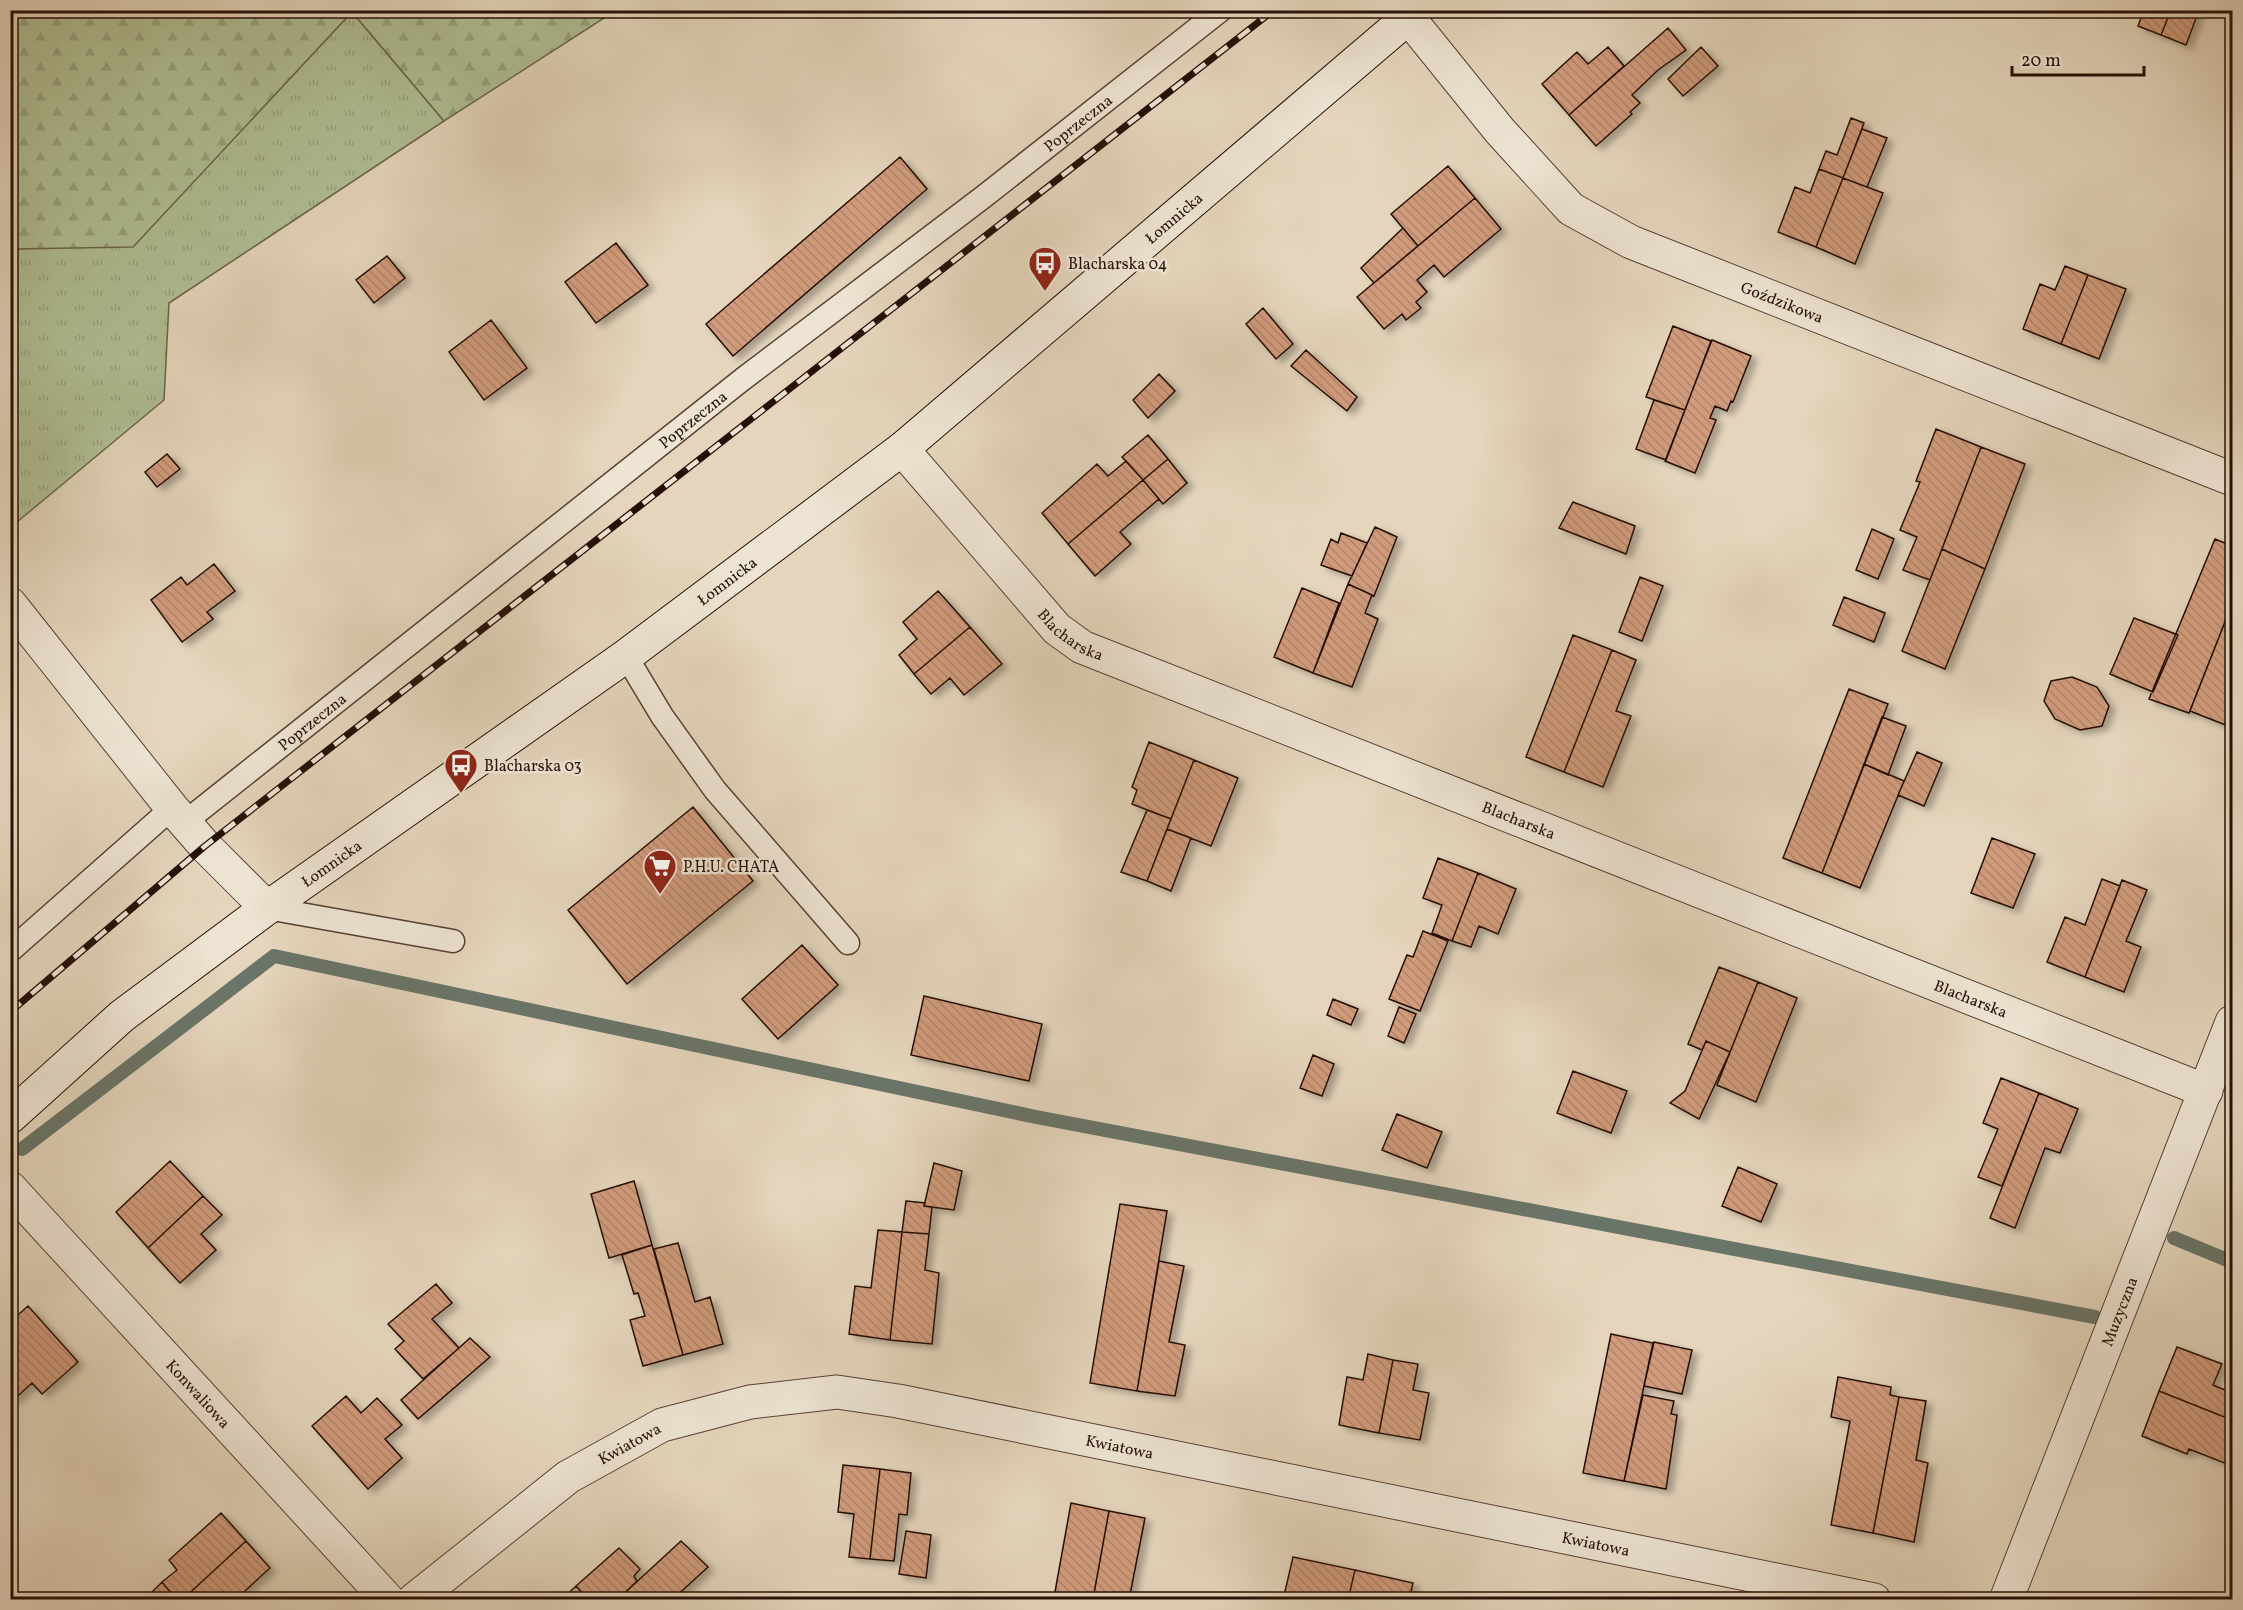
<svg xmlns="http://www.w3.org/2000/svg" width="2243" height="1610" font-family="Vollkorn,serif">
	<style>
		.grass { fill: url(#grass-tufts); stroke: #6b664d; stroke-width: 1.5 }
		.forest { fill: url(#forest-firs); stroke: #6b664d; stroke-width: 1.5 }
		.lines { fill: none; stroke-linecap: round; stroke-linejoin: round }
		.stream { stroke: #6a7569; stroke-width: 14 }
		.building { fill: url(#building-back-hatch); stroke: #260f06; stroke-width: 1.5; filter: url(#shadow) }
		.lane-casing { stroke: #564034; stroke-width: 25 }
		.street-casing { stroke: #564034; stroke-width: 35 }
		.secondary-casing { stroke: #260f06; stroke-width: 35 }
		.lane { stroke: #ede4d3; stroke-width: 22 }
		.street { stroke: #ede4d3; stroke-width: 33 }
		.secondary { stroke: #ede4d3; stroke-width: 33 }
		.rail-casing { stroke: #260f06; stroke-width: 7 }
		.rail { stroke: #ede4d3; stroke-width: 4.5; stroke-dasharray: 14; stroke-linecap: butt }
		.labels { text-anchor: middle; stroke-width: 5; stroke-linejoin: round; paint-order: stroke }
		.street-label { font-size: 16px; fill: #260f06; stroke: #ede4d3 }
		.poi-label { font-size: 16px; fill: #260f06; stroke: #ede4d3; text-anchor: start }
	</style>
	<defs>
		<pattern id="grass-tufts" width="24" height="20" patternUnits="userSpaceOnUse" patternTransform="scale(1.5)"><rect width="24" height="20" fill="#b0be94"/><path d="M3 7l-1-3M5 7V3M7 7l1-3M15 17l-1-3M17 17v-4M19 17l1-3" fill="none" stroke="#97a27e"/></pattern>
		<pattern id="forest-firs" width="22" height="20" patternUnits="userSpaceOnUse" patternTransform="scale(1.5)"><rect width="22" height="20" fill="#b0be94"/><path d="M5 1l3.5 6h-7zM16 11l3.5 6h-7z" fill="#97a27e"/></pattern>
		<pattern id="building-back-hatch" width="6" height="6" patternUnits="userSpaceOnUse" patternTransform="scale(1.5)"><rect width="6" height="6" fill="#d09b7b"/><path d="M-1 5l2 2M0 0l6 6M5-1l2 2" fill="none" stroke="#b28469"/></pattern>
		<filter id="shadow"><feDropShadow dx="6" dy="4" stdDeviation="3" flood-color="#0004"/></filter>
	</defs>
	<rect width="100%" height="100%" fill="#e4d5bc"/>
	<filter id="stains"><feTurbulence type="fractalNoise" baseFrequency=".00333" numOctaves="4"/><feColorMatrix values="0 0 0 0 .2 0 0 0 0 .09 0 0 0 0 .02 0 0 0 .5 -.17"/></filter>
	<radialGradient id="worn" r=".72"><stop offset=".6" stop-color="#630" stop-opacity="0"/><stop offset="1" stop-color="#630" stop-opacity=".3"/></radialGradient>
	<path class="grass" d="M352 12 444 121 169 303 164 400 11 527V249L133 246Z"/>
	<path class="forest" d="M10 11 11 10 615 11 444 121 352 12 133 247 11 249Z"/>
	<g class="lines">
		<path class="stream" d="M22 1149 274 956 1036 1117 2095 1317
			M2174 1238 2232 1262"/>
	</g>
	<path class="building" d="M2144 10H2171L2161 35 2138 26Z
		M2171 10H2199L2186 45 2161 35Z
		M1668 28 1686 50 1658 70 1632 95 1640 103 1630 112 1632 114 1596 146 1569 115Z
		M1608 47 1624 66 1569 115 1542 84 1577 52 1588 64Z
		M1701 47 1718 66 1683 96 1668 79Z
		M1851 118 1864 123 1843 178 1819 169 1826 151 1837 155Z
		M1862 129 1887 138 1867 187 1843 178Z
		M900 157 927 189 733 356 706 324Z
		M1448 166 1475 198 1418 246 1391 214Z
		M1819 169 1843 178 1816 247 1778 232 1795 187 1810 193Z
		M1843 178 1883 193 1855 264 1816 247Z
		M1475 198 1501 229 1444 277 1434 265 1417 280 1427 292 1416 302 1421 308 1406 320 1402 314 1384 329 1357 297Z
		M1403 228 1418 246 1374 283 1361 268Z
		M616 243 648 285 596 323 565 282Z
		M387 256 405 278 374 303 356 280Z
		M2065 266 2088 275 2061 344 2023 329 2040 284 2055 290Z
		M2088 275 2126 289 2099 359 2061 344Z
		M1263 308 1293 344 1276 359 1246 324Z
		M491 320 527 368 484 400 449 352Z
		M1673 326 1711 341 1685 410 1646 397Z
		M1712 340 1751 356 1733 402 1731 401 1727 411 1715 406 1710 418 1716 420 1695 473 1665 461Z
		M1306 350 1357 397 1347 411 1291 366Z
		M1159 374 1175 391 1148 418 1133 400Z
		M1654 400 1685 410 1666 460 1636 449Z
		M1936 429 1981 447 1930 580 1903 570 1917 537 1900 530 1920 482 1916 481Z
		M1148 435 1168 459 1143 480 1122 457Z
		M1981 447 2025 464 1985 569 1942 549Z
		M167 454 180 469 157 487 145 472Z
		M1168 459 1187 483 1163 504 1143 480Z
		M1126 461 1143 480 1068 544 1042 513 1097 464 1108 476Z
		M1143 480 1159 499 1120 532 1131 544 1095 576 1068 544Z
		M1573 502 1635 526 1626 554 1559 528Z
		M1375 527 1397 537 1374 596 1348 584Z
		M1872 529 1894 539 1878 579 1856 570Z
		M1341 533 1367 543 1352 576 1321 565 1331 539 1338 543Z
		M2215 539 2232 546V604L2189 713 2149 699Z
		M1942 549 1985 569 1945 669 1902 651Z
		M214 564 235 591 207 612 213 619 182 642 151 600 181 577 187 585Z
		M1640 577 1663 586 1642 641 1619 632Z
		M1348 584 1372 595 1365 613 1378 619 1352 687 1313 673Z
		M1302 588 1339 603 1313 673 1274 657Z
		M938 591 970 627 914 674 899 655 917 639 903 622Z
		M1844 597 1885 613 1874 642 1833 625Z
		M2232 604V714L2228 726 2190 711Z
		M2134 618 2178 635 2153 692 2110 674Z
		M970 627 1002 664 964 695 950 678 931 694 914 674Z
		M1573 635 1612 650 1564 772 1526 757Z
		M1612 650 1636 660 1616 711 1631 716 1603 787 1564 772Z
		M2072 677 2097 687 2109 706 2102 726 2080 730 2055 719 2044 701 2051 681Z
		M1849 689 1888 704 1822 873 1783 858Z
		M1882 717 1906 726 1888 775 1864 764Z
		M1149 742 1194 760 1171 819 1132 804 1137 790 1132 787Z
		M1917 752 1942 763 1924 806 1898 795Z
		M1194 760 1238 778 1211 846 1167 829Z
		M1864 764 1904 781 1860 888 1822 873Z
		M693 807 753 881 627 984 568 910Z
		M1147 810 1171 819 1147 881 1121 872Z
		M1167 829 1191 838 1171 891 1147 881Z
		M1992 838 2035 854 2013 908 1971 893Z
		M1438 858 1478 873 1452 941 1432 933 1442 905 1423 898Z
		M1478 873 1516 889 1498 934 1479 926 1471 947 1452 941Z
		M2102 879 2120 886 2085 977 2047 962 2065 917 2085 925Z
		M2122 880 2147 890 2126 941 2141 947 2124 992 2085 977Z
		M1423 931 1448 941 1420 1011 1389 999 1407 955 1413 957Z
		M802 945 838 985 778 1039 742 999Z
		M1719 967 1758 982 1730 1052 1706 1041 1702 1050 1688 1044Z
		M1758 982 1797 998 1756 1102 1717 1085Z
		M924 996 1042 1024 1029 1081 911 1055Z
		M1333 999 1358 1009 1351 1025 1327 1015Z
		M1399 1007 1416 1014 1404 1043 1388 1036Z
		M1706 1041 1730 1052 1699 1119 1670 1103 1685 1091Z
		M1313 1055 1334 1064 1322 1096 1300 1088Z
		M1573 1071 1627 1091 1611 1133 1557 1113Z
		M2001 1078 2039 1093 2002 1186 1978 1177 1998 1129 1983 1123Z
		M2039 1093 2078 1109 2060 1153 2045 1148 2015 1228 1990 1218Z
		M1397 1114 1442 1132 1427 1168 1382 1150Z
		M170 1161 203 1196 148 1248 116 1212Z
		M934 1163 962 1171 954 1210 924 1206Z
		M1738 1167 1777 1184 1761 1222 1722 1206Z
		M634 1181 652 1245 609 1258 591 1194Z
		M203 1196 222 1215 201 1234 216 1250 180 1283 148 1248Z
		M906 1201 925 1203 924 1206 932 1207 929 1234 902 1232Z
		M1120 1204 1167 1211 1137 1391 1090 1383Z
		M878 1230 902 1232 890 1340 849 1334 855 1286 871 1288Z
		M902 1232 929 1234 925 1270 939 1273 932 1344 890 1340Z
		M678 1243 695 1302 710 1297 723 1344 683 1355 654 1249Z
		M652 1245 683 1355 643 1366 630 1320 645 1316 638 1293 634 1294 622 1255Z
		M1159 1261 1184 1266 1169 1342 1185 1345 1175 1396 1137 1391Z
		M436 1284 452 1303 432 1319 459 1348 423 1379 395 1349 404 1341 388 1324Z
		M28 1306 78 1362 42 1394 32 1383 10 1403V1322Z
		M1611 1334 1653 1343 1624 1481 1583 1473Z
		M470 1338 490 1357 418 1419 401 1400Z
		M1654 1342 1692 1350 1682 1394 1644 1386Z
		M2177 1347 2222 1364 2213 1385 2232 1393V1420L2159 1391Z
		M1368 1354 1393 1360 1379 1433 1339 1425 1347 1377 1363 1380Z
		M1393 1360 1418 1364 1413 1390 1429 1393 1420 1440 1379 1433Z
		M1838 1377 1891 1387 1890 1395 1899 1397 1873 1533 1831 1525 1850 1421 1831 1417Z
		M2159 1391 2232 1420V1466L2189 1449 2187 1454 2142 1436Z
		M1643 1395 1674 1401 1671 1414 1677 1415 1666 1489 1624 1481Z
		M346 1396 361 1413 377 1398 402 1425 385 1439 402 1458 368 1489 312 1426Z
		M1899 1397 1926 1401 1916 1460 1928 1463 1914 1542 1873 1533Z
		M843 1465 880 1469 870 1559 849 1557 854 1514 838 1512Z
		M880 1469 911 1473 907 1515 899 1514 894 1561 870 1559Z
		M1071 1503 1109 1511 1093 1599 1055 1592Z
		M1109 1511 1145 1518 1129 1600 1093 1599Z
		M221 1513 246 1541 182 1600H177L162 1582 177 1570 169 1560Z
		M906 1531 931 1535 926 1578 899 1574Z
		M246 1541 270 1568 235 1600H182Z
		M681 1541 708 1567 672 1600H617Z
		M619 1548 640 1569 634 1576 637 1581 617 1600H588L576 1586Z
		M1293 1557 1355 1570 1348 1600H1283Z
		M1355 1570 1413 1583 1409 1600H1348Z
		M162 1582 177 1600H144Z
		M576 1586 588 1600H561Z"/>
	<g class="lines">
		<defs>
			<g id="lane">
				<path d="M626 656 662 716 715 790 848 943"/>
				<path id="s1" d="M185 822 743 379 982 198 1221 10"/>
				<path d="M267 908 453 941"/>
				<path d="M10 951 172 808"/>
			</g>
			<g id="street">
				<path id="s2" d="M1408 17 1500 131 1571 209 1631 242 2232 479"/>
				<path id="s3" d="M902 449 1057 629 1082 647 2206 1091"/>
				<path d="M10 604 172 808 205 846 267 908"/>
				<path id="s4" d="M10 1188 388 1600"/>
				<path id="s5" d="M414 1600 568 1477 662 1425 750 1402 837 1392 898 1401 1874 1600"/>
				<path id="s6" d="M2006 1600 2232 1022"/>
			</g>
			<g id="secondary">
				<path id="s7" d="M10 1117 122 1016 267 908 626 656 902 449 1417 10"/>
			</g>
		</defs>
		<use href="#lane" class="lane-casing"/>
		<use href="#street" class="street-casing"/>
		<use href="#secondary" class="secondary-casing"/>
		<use href="#lane" class="lane"/>
		<use href="#street" class="street"/>
		<use href="#secondary" class="secondary"/>
		<defs>
			<path id="rail" d="M10 1012 205 846 1274 10"/>
		</defs>
		<use href="#rail" class="rail-casing"/>
		<use href="#rail" class="rail"/>
	</g>
	<defs>
		<symbol id="bus-pin" viewBox="-11 -11 22 30"><path d="M0 17L-7.5 6A9.5 9.5 0 1 1 7.5 6Z" fill="#8f2418" stroke="#ede4d3"/><path d="M-5-6H5V4H4V6H2V4H-2V6H-4V4H-5ZM-3.5-4V0h7V-4ZM-3.5 1.2v1.5H-2V1.2ZM2 1.2v1.5H3.5V1.2Z" fill="#fff"/></symbol>
		<symbol id="supermarket-pin" viewBox="-11 -11 22 30"><path d="M0 17L-7.5 6A9.5 9.5 0 1 1 7.5 6Z" fill="#8f2418" stroke="#ede4d3"/><path d="M-6-5.5h2.5l.6 2H6L4.5 2H-2.5L-4.4-4H-6ZM-1.5 3.2a1.3 1.3 0 1 0 .1 0ZM3 3.2a1.3 1.3 0 1 0 .1 0Z" fill="#fff"/></symbol>
	</defs>
	<g fill-rule="evenodd">
		<use href="#bus-pin" x="1026" y="244" width="38" height="52"/>
		<use href="#bus-pin" x="442" y="746" width="38" height="52"/>
		<use href="#supermarket-pin" x="641" y="847" width="38" height="52"/>
	</g>
	<g class="labels">
		<g class="street-label">
			<text dy="6" stroke="none"><textPath href="#s1" startOffset="1134">Poprzeczna</textPath></text>
			<text dy="6" stroke="none"><textPath href="#s7" startOffset="1472">Łomnicka</textPath></text>
			<text dy="6" stroke="none"><textPath href="#s2" startOffset="483">Goździkowa</textPath></text>
			<text dy="6" stroke="none"><textPath href="#s1" startOffset="648">Poprzeczna</textPath></text>
			<text dy="6" stroke="none"><textPath href="#s7" startOffset="896">Łomnicka</textPath></text>
			<text dy="6" stroke="none"><textPath href="#s3" startOffset="252">Blacharska</textPath></text>
			<text dy="6" stroke="none"><textPath href="#s1" startOffset="162">Poprzeczna</textPath></text>
			<text dy="6" stroke="none"><textPath href="#s3" startOffset="738">Blacharska</textPath></text>
			<text dy="6" stroke="none"><textPath href="#s7" startOffset="410">Łomnicka</textPath></text>
			<text dy="6" stroke="none"><textPath href="#s3" startOffset="1224">Blacharska</textPath></text>
			<text dy="6" stroke="none"><textPath href="#s6" startOffset="310">Muzyczna</textPath></text>
			<text dy="6" stroke="none"><textPath href="#s4" startOffset="279">Konwaliowa</textPath></text>
			<text dy="6" stroke="none"><textPath href="#s5" startOffset="267">Kwiatowa</textPath></text>
			<text dy="6" stroke="none"><textPath href="#s5" startOffset="771">Kwiatowa</textPath></text>
			<text dy="6" stroke="none"><textPath href="#s5" startOffset="1257">Kwiatowa</textPath></text>
		</g>
		<g class="poi-label">
			<text x="1068" y="269">Blacharska 04</text>
			<text x="484" y="771">Blacharska 03</text>
			<text x="683" y="872">P.H.U. CHATA</text>
		</g>
	</g>
	<rect width="2243" height="1610" fill="none" stroke="#e4d5bc" stroke-width="36"/>
	<rect x="12" y="12" width="2219" height="1586" fill="none" stroke="#260f06" stroke-width="3"/>
	<rect x="18" y="18" width="2207" height="1574" fill="none" stroke="#260f06" stroke-width="1.5"/>
	<path d="M2012 66v9h132v-9" fill="none" stroke="#260f06" stroke-width="3"/>
	<text x="2021" y="66" font-size="18" fill="#260f06" stroke="#ede4d3" stroke-width="4.5" paint-order="stroke">20 m</text>
	<rect width="100%" height="100%" filter="url(#stains)"/>
	<rect width="100%" height="100%" fill="url(#worn)"/>
</svg>
